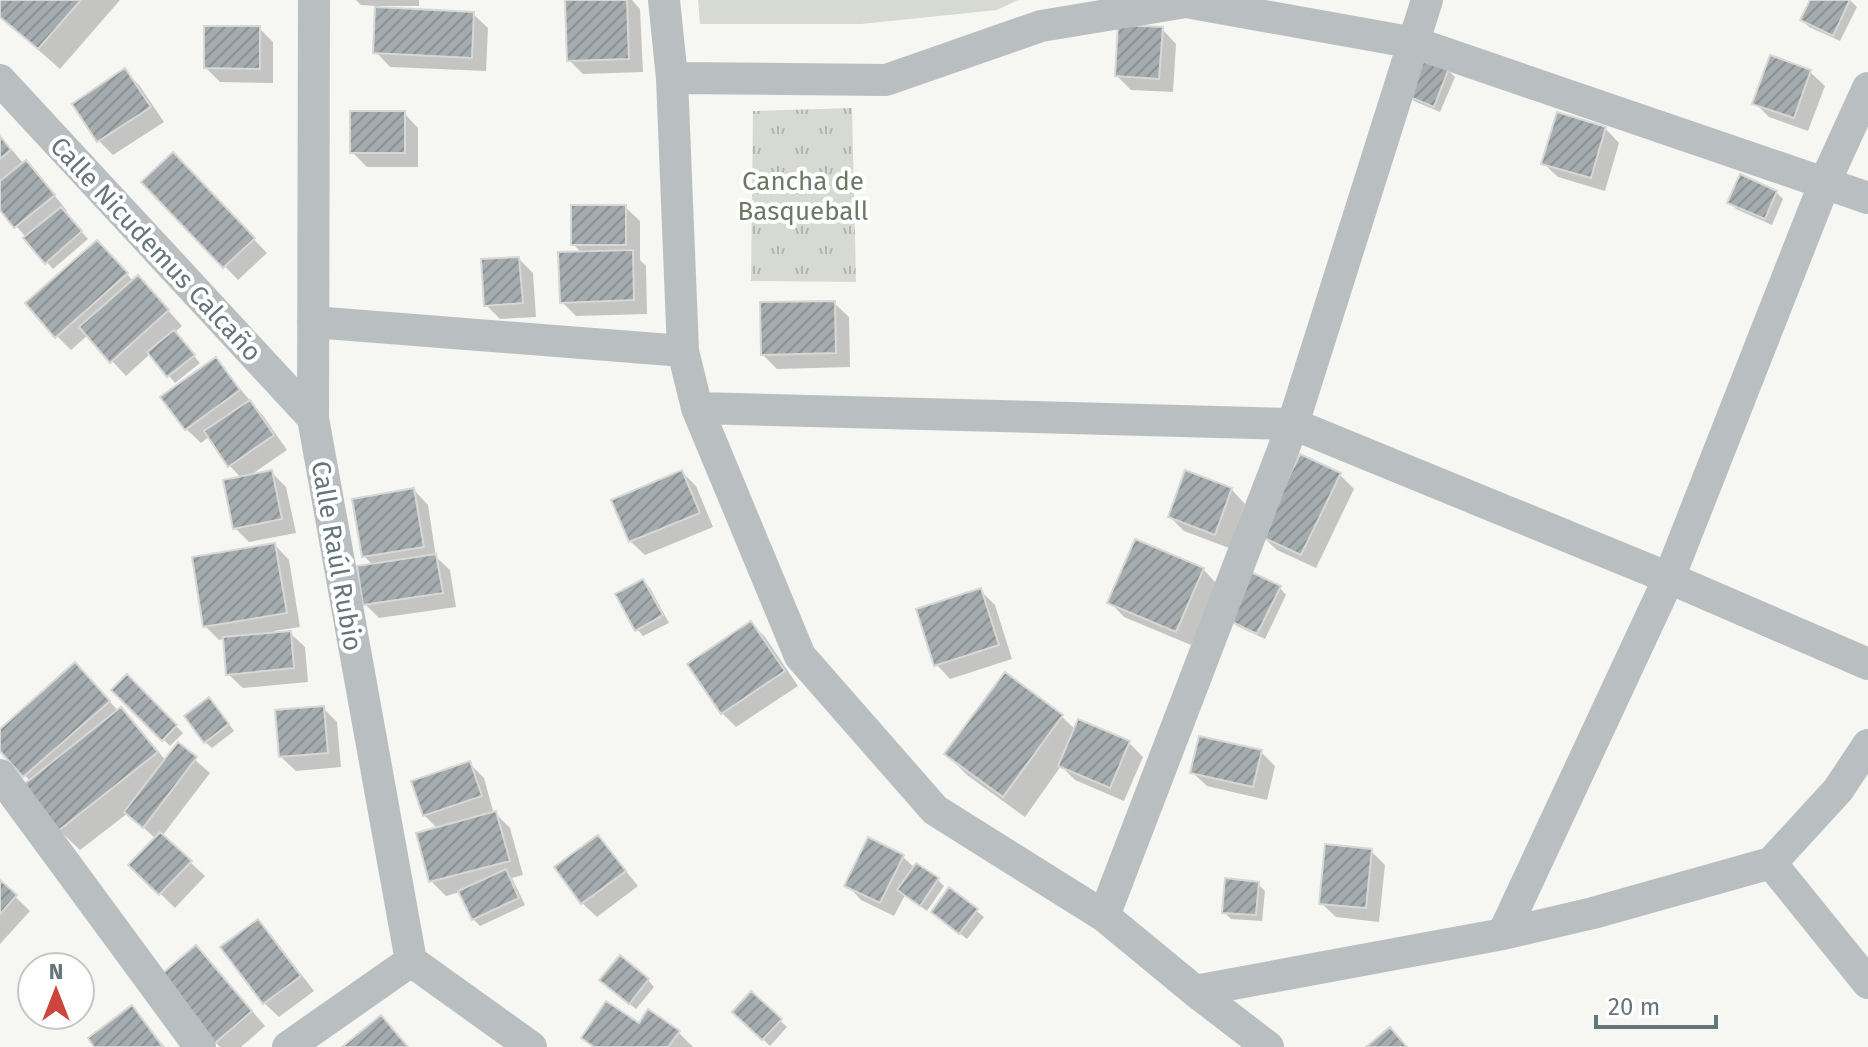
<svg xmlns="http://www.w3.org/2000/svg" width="1868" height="1047" font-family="'Fira Sans',sans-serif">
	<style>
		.grass { fill: #d7dad3 }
		.park { fill: url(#park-tufts) }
		.shadow { fill: #0003 }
		.building { fill: url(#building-hatch); stroke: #d8d7d6; stroke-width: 2 }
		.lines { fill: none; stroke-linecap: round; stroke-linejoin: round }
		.minor { stroke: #b9bfc1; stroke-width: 32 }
		.labels { text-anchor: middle; stroke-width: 8; stroke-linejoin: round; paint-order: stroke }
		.park-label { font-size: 26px; fill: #6d7867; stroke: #fff }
		.street-label { font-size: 26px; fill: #65757a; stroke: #fff }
	</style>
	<defs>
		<pattern id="park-tufts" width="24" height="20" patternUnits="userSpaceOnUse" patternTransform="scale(2)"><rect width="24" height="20" fill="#d7dad3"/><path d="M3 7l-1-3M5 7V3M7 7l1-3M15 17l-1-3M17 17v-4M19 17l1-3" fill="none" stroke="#b2b5b0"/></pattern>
		<pattern id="building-hatch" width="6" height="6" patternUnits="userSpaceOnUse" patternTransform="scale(2)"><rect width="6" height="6" fill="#a4acaf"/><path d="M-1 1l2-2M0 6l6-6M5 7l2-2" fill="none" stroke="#899193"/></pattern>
	</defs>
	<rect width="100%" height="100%" fill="#f6f6f3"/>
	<path class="grass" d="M698 0H1018L997 10 861 24H700Z"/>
	<path class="park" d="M852 108 856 282 751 281 753 111Z"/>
	<path class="shadow" d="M0 0H120L60 69 0 16Z
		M356 0H419V6H379V9L473 14 488 28 486 71 390 67 376 52 377 6 361 5Z
		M567 0H632L640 9 643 72 583 74 569 60Z
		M1812 0H1850L1857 7 1840 41 1809 27 1802 20Z
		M259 28 273 42V83L220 82 206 68Z
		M1162 29 1176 44 1173 92 1131 90 1117 76Z
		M1448 70 1455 77 1440 112 1414 101 1407 94Z
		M125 71 139 85 164 122 113 155 99 141Z
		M1810 72 1825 86 1808 131 1769 117 1755 103Z
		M404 113 418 128V167H367L352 152Z
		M1605 128 1619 143 1605 191 1558 177 1543 163Z
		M0 136 24 164 26 162 40 177 67 211 65 213 88 239 53 269 0 207Z
		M173 155 267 253 238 280 144 182Z
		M1776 192 1783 199 1772 225 1736 209 1730 202Z
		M625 207 640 221V260L646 266 647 314 576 316 562 302 582 253 573 244Z
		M112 257 134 282 152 292 182 326 174 333 200 363 175 383 150 354 126 376 88 335 71 350 57 336Z
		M519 259 533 273 536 317 500 319 486 305Z
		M834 303 849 317 850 367 777 369 763 355Z
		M215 359 264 417 287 450 248 477 272 473 286 487 296 533 249 542 235 528 242 479 230 466 210 436 201 443 186 429Z
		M682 472 696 486 713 527 645 555 630 541Z
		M1340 475 1354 489 1316 568 1277 550 1262 536Z
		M1231 489 1245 504 1229 548 1184 531 1170 517Z
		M414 490 428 505 436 557 450 570 456 607 379 618 365 604 373 565 364 556Z
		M275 545 289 560 300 627 274 631 275 634 290 633 305 647 308 682 243 688 228 674 225 639 219 640 205 626Z
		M1203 569 1217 584 1191 645 1124 617 1110 602Z
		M643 581 650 588 669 623 643 636 637 629Z
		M1280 588 1286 595 1265 639 1237 626 1230 620Z
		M980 590 995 605 1012 659 950 679 936 664Z
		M751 623 765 637 798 686 736 727 722 713Z
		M1005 675 1062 717 1076 730 1129 743 1143 757 1124 801 1075 780 1061 766 1025 817 967 775 946 754Z
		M127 677 183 733 170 746 114 690Z
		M90 679 119 712 121 710 142 731 166 761 178 745 210 773 162 836 205 876 175 908 131 865 156 839 128 813 80 850 59 830 31 782 0 748V732Z
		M216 707 234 731 212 748 205 742Z
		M323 708 337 722 341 767 296 771 281 757Z
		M1261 752 1275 766 1267 800 1207 786 1192 772Z
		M470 764 484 778 493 811 510 828 523 875 512 878 525 905 480 926 473 919 460 892 446 896 431 881 438 829 424 815Z
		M598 837 638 886 597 917 582 903 557 868Z
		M1371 851 1385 865 1379 922 1336 917 1321 903Z
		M902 856 915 868 937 879 944 886 927 911 905 895 894 916 861 900 847 885Z
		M0 882 30 911 0 944Z
		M1258 884 1265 891 1262 921 1231 919 1224 912Z
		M950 890 984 917 967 939 940 918Z
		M258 921 272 936 314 991 279 1017 264 1003Z
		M210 962 265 1026 241 1047H220L215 1042Z
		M648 980 654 987 636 1009 609 987Z
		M751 994 787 1027 770 1046 735 1012Z
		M132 1008 165 1047H97Z
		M639 1026 678 1032 693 1047H593L584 1038Z"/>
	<path class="building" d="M0 0H81L38 49 0 17Z
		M565 0H627L629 59 567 61Z
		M1810 0H1850L1833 36 1800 20Z
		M375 7 474 12 472 58 373 53Z
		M1118 25 1163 27 1159 79 1115 76Z
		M204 26H260V69L204 68Z
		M1770 55 1811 70 1794 118 1752 104Z
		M1421 57 1449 68 1434 107 1405 95Z
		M125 68 151 107 97 142 72 104Z
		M350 111H405V153H350Z
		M1557 112 1606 127 1591 178 1541 164Z
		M0 136 11 150 0 159Z
		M173 152 255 238 223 268 141 182Z
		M26 160 55 195 14 228 0 210V181Z
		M1740 174 1777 191 1765 219 1727 203Z
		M571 205H626V245H571Z
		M61 207 82 231 45 264 23 238Z
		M97 240 128 273 55 338 25 303Z
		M633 250 634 300 560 303 558 252Z
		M519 257 523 303 484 306 481 259Z
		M138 275 169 310 110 363 79 327Z
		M835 301 836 353 761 355 760 302Z
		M174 330 195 355 167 377 147 352Z
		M216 357 240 390 185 430 160 397Z
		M250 400 274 435 228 467 204 431Z
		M1300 454 1341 473 1301 555 1260 536Z
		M272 470 282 519 233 529 223 480Z
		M682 470 700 513 629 542 611 500Z
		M1185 470 1232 488 1215 535 1168 517Z
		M414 488 424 547 362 557 352 499Z
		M1135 539 1204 568 1176 632 1107 603Z
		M275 543 287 613 203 627 192 557Z
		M436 554 443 593 363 605 357 566Z
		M1251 572 1281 586 1257 634 1228 620Z
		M643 579 663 615 635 631 615 594Z
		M981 588 999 645 934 666 916 609Z
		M751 621 785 671 721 714 687 664Z
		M291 631 294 668 226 675 223 637Z
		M75 662 110 701 23 777 0 751V729Z
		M1005 672 1063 715 1003 797 944 754Z
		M127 674 177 725 162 741 111 690Z
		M209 697 229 724 204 743 184 716Z
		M324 706 328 753 279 757 275 710Z
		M121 707 158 752 58 831 22 786Z
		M1078 719 1130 741 1110 788 1058 766Z
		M1199 736 1262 750 1253 787 1190 773Z
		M178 742 197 757 143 828 124 812Z
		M470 761 482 796 423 816 411 781Z
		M496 811 510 861 429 882 416 833Z
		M160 832 192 861 159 895 128 865Z
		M598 835 626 871 581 904 554 867Z
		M868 837 904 855 880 903 844 886Z
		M1325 844 1372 849 1366 908 1319 904Z
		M916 863 939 878 920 906 897 890Z
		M506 869 519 898 472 920 458 891Z
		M1225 878 1259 882 1256 915 1222 913Z
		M0 880 17 895 0 914Z
		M949 887 978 909 959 934 931 912Z
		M258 919 301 976 263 1004 220 947Z
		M196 945 252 1011 214 1044 157 978Z
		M620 955 649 979 629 1004 599 980Z
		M751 991 782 1019 762 1040 732 1012Z
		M606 1001 639 1023 648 1009 680 1031 668 1047H594L581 1038Z
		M132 1005 163 1047H94L88 1038Z
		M381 1015 408 1047H342Z
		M1390 1027 1407 1047H1366Z"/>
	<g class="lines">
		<path class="minor" d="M314 0 313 418 411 961 531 1047
			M664 0 672 78 683 351 697 408 800 656 935 810 1104 916 1195 991 1503 934 1593 913 1771 863 1838 790 1868 745
			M672 78 886 80 1041 26 1186 2 1415 43 1868 198
			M0 80 313 418
			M313 322 683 351
			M697 408 1293 424 1669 578 1868 664
			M0 775 200 1047
			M1771 863 1868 983
			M1104 916 1293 424 1427 0
			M1503 934 1669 578 1825 182 1868 88
			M1195 991 1268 1047
			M288 1047 411 961"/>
	</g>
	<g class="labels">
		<g class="park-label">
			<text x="803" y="190">Cancha de<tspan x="803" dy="30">Basqueball</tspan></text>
		</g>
		<g class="street-label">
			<text transform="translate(156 249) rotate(47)" y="9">Calle Nicudemus Calcaño</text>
			<text transform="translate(337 556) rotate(80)" y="9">Calle Raúl Rubio</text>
		</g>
	</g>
	<g transform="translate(56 991)"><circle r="38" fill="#ffffff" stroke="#c1c8ca" stroke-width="2"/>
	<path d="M0-6L14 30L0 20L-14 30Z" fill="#cc463e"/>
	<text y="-12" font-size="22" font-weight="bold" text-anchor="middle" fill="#65757a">N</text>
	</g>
	<path d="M1596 1015v12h120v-12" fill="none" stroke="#65757a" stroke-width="4"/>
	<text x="1608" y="1015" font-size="24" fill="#65757a" stroke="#ffffff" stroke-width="6" paint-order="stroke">20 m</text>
</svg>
